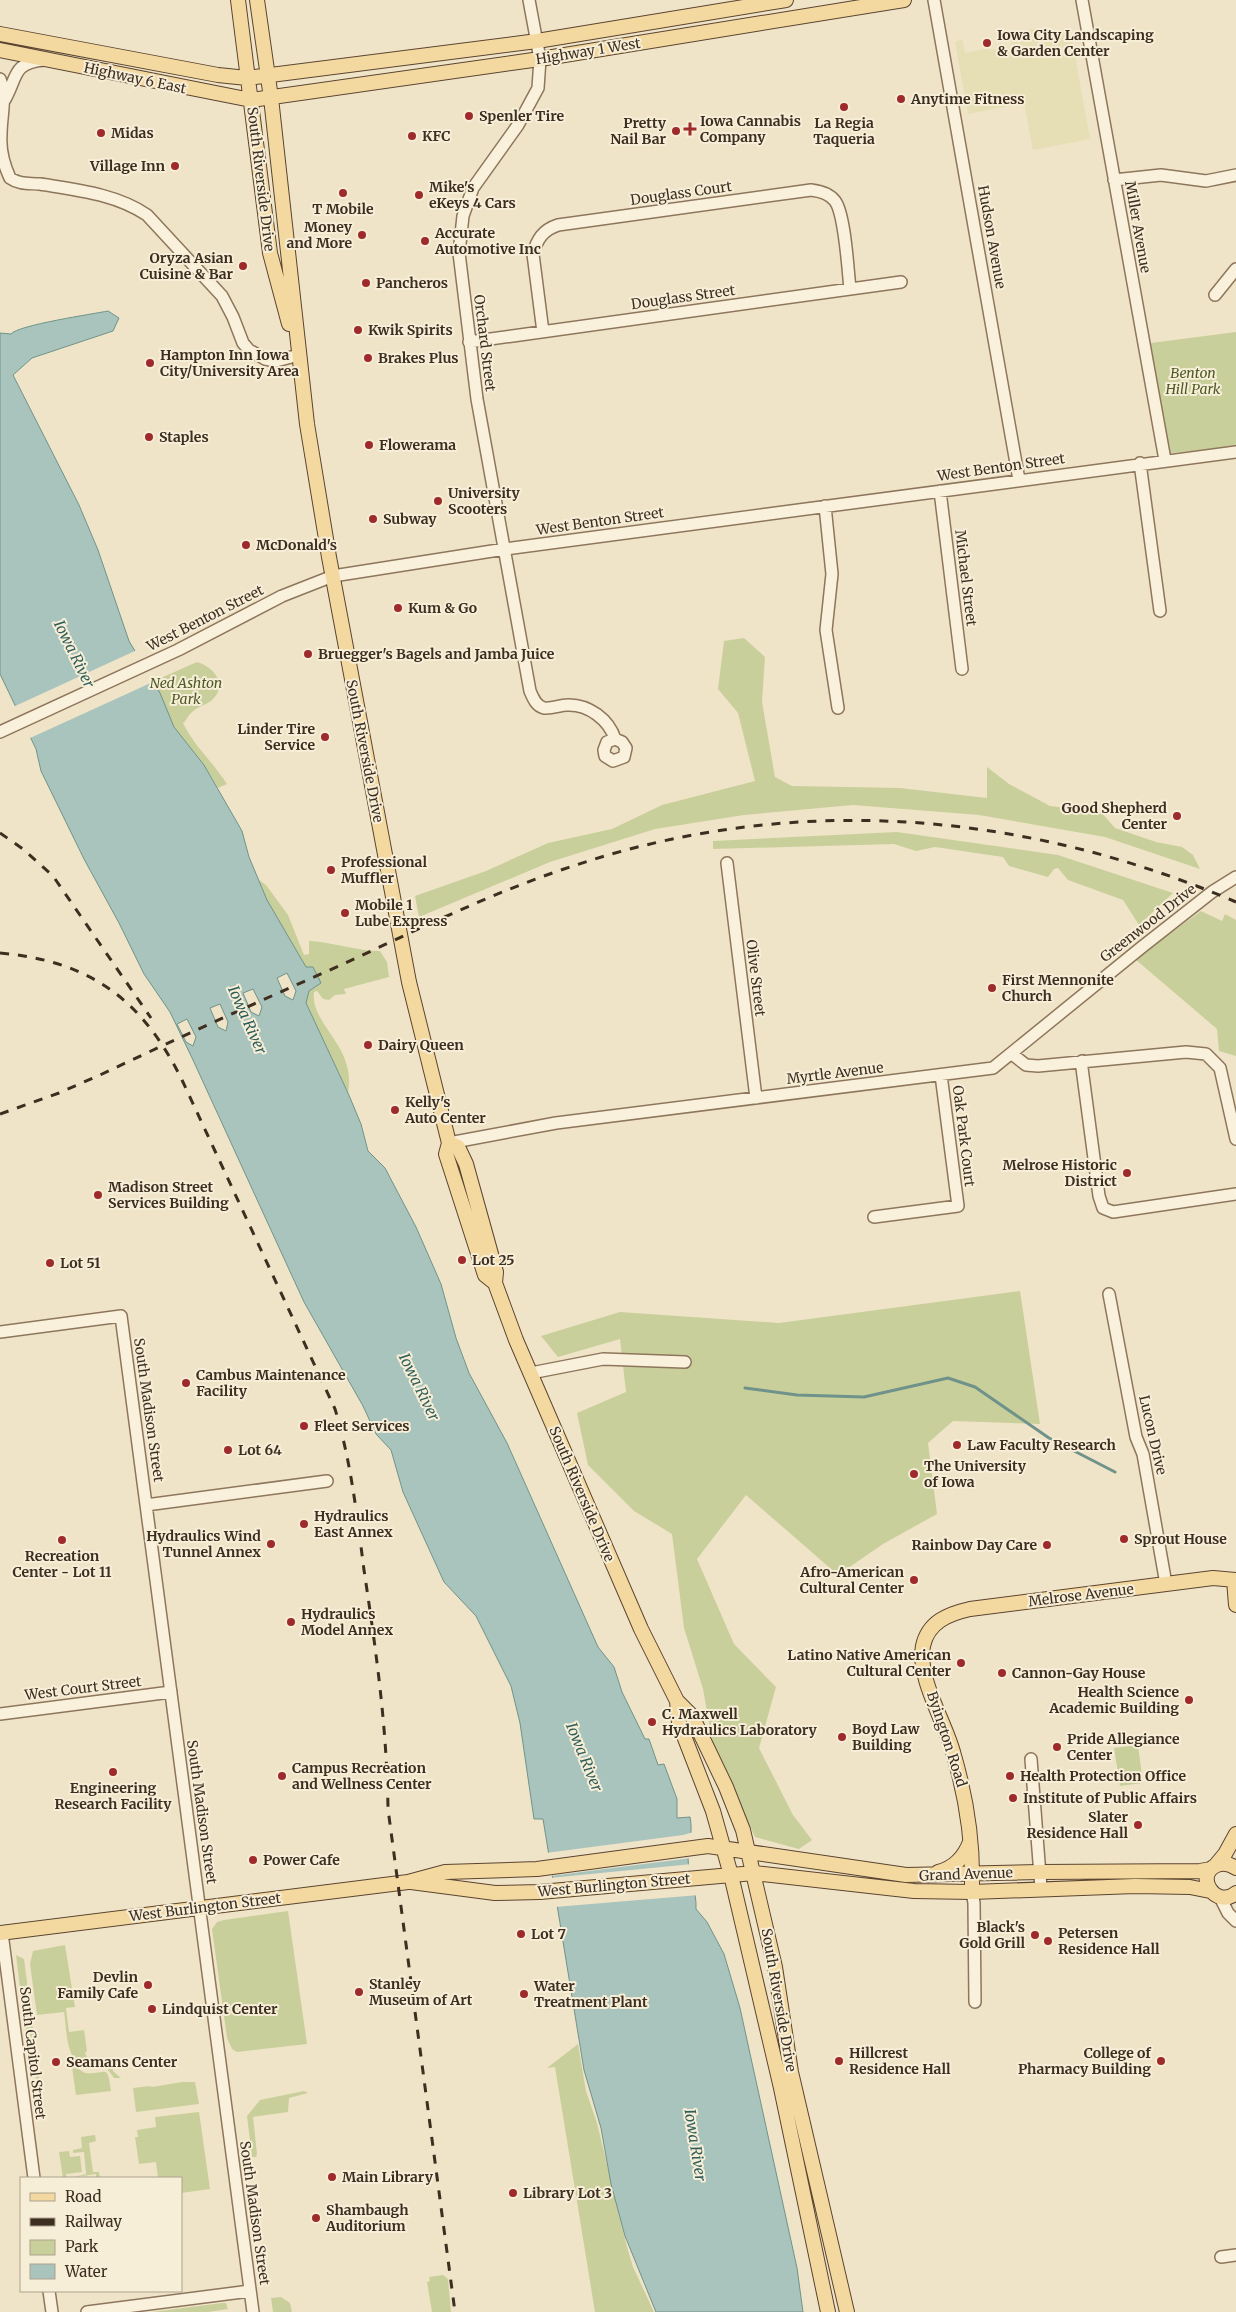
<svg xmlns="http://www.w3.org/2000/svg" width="1236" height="2312" font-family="Merriweather,serif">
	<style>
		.farmland { fill: #e6deb5 }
		.green { fill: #c9cf9b }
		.water { fill: #a9c4bc; stroke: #6f938a; fill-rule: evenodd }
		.pier { fill: #f0e4c8 }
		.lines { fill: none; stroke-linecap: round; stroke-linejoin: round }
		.stream { stroke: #6f938a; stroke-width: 3 }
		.minor-casing { stroke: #8d765c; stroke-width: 14 }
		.major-casing { stroke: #5b4430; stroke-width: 16 }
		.minor { stroke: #faf1dc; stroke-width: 11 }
		.major { stroke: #f3d9a0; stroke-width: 14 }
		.rail { stroke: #3d2e20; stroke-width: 3; stroke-dasharray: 9 9; stroke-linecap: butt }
		.poi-dot { fill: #9e2a2b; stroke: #f7eed8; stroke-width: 2 }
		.labels { text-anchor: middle; stroke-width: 4; stroke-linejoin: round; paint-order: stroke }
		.poi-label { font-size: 14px; font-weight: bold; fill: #3d2e20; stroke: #f7eed8; text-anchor: start }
		.street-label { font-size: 14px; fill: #3d2e20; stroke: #f7eed8 }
		.park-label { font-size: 14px; font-style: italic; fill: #4d5a26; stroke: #f7eed8 }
		.water-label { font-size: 15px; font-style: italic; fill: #2f5d5a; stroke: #f7eed8 }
	</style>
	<rect width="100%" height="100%" fill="#f0e4c8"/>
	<path class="farmland" d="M1041 28 1043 33 1070 28 1090 139 1033 150 1024 103 968 114 955 42 962 39 965 53 990 48 991 50 1012 47 1010 38 1021 36 1020 31Z"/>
	<path class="green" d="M1236 332V446L1163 454 1143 344Z
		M744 638 765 657 762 702 775 777 792 786 900 788 987 798V767L1009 784 1050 806 1101 812 1115 828 1156 842 1182 847 1193 855 1200 869 1105 837 979 815 853 805 744 815 655 829 550 862 419 917 415 896 486 871 548 843 612 829 662 805 755 781 738 713 718 689 724 641Z
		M197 662C214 667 229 685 211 701 205 705 195 708 190 714 187 717 187 720 183 723 194 746 213 762 227 784L218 788 204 765 174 727 154 681Z
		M897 832 1058 855 1173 893 1139 925 1123 900 1068 880 1058 868 1054 869 1048 877 1009 866 1003 857 935 847 916 851 894 844 713 849V841Z
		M259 880 266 885 288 915 304 955 309 954V941H312C335 943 357 951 380 951L387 962 389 977 344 989 346 994 335 995 329 1000 323 999 317 991 314 992C310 1025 357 1046 348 1093L306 1003 309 990 320 983 313 968 306 967 267 900Z
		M1201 911 1222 921 1225 914 1236 920V1056L1219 1051 1217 1029 1135 959Z
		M1020 1291 1040 1424 953 1421 928 1443 937 1514 883 1544 838 1575 746 1495 697 1559 734 1644 776 1687 759 1748 793 1815 812 1840 799 1849 755 1837 713 1745 703 1689 684 1628 672 1534 634 1511 588 1465 577 1413 626 1392 620 1339 558 1357 541 1336 620 1312 779 1323Z
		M1138 1745 1143 1783 1120 1786 1114 1748Z
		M288 1911 307 2044 237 2052 232 2049 227 2038 212 1929 217 1922 224 1920Z
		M65 1945 75 2007 66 2008 69 2032 84 2030 87 2051 85 2053 88 2059H106L111 2063 113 2071 121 2078H114L106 2067 97 2066 88 2069C65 2062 67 2031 64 2012L37 2015 30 1964 33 1951Z
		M16 1955 24 1959 40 2083H37L30 2034 25 2029Z
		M578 2044 586 2091 597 2123 627 2247 633 2267 654 2312H595L555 2067 547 2068Z
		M71 2060 75 2067 85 2073C107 2075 107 2062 111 2091L76 2095Z
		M182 2082H195L199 2104 136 2112 133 2088 150 2086 152 2087Z
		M304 2091 308 2093 289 2098 288 2112 253 2117 257 2154 256 2157H252L247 2116 260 2100Z
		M199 2112 210 2189 181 2193V2178H158L156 2162 139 2164 135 2137H138L137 2130 156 2127 155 2117Z
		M95 2135 96 2141 89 2143 93 2172H99L100 2178H96V2174L70 2178 86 2174 84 2152 73 2153V2150L82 2148 81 2137Z
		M69 2151 70 2157 80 2156 82 2172 66 2174 67 2178H63L59 2152Z
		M443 2275 448 2279 451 2312H432L427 2282 430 2281 429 2277Z
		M281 2297 290 2303 292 2312H273L271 2298Z
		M222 2303H226L228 2309 208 2312H152Z"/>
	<path class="water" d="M108 311 119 318 113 331 32 358 13 375 79 505 98 550 129 641 160 693 174 727 204 765 242 831 249 857 267 900 306 967H313L321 983 309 991 306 1003 348 1093 361 1124 368 1151 385 1168 416 1227 441 1284 456 1338 469 1373 507 1443 598 1647 614 1667 622 1692 645 1739H649L658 1765 664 1764 677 1799V1818L690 1817C693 1831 689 1843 688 1857 688 1875 697 1891 696 1909L707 1922 724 1954 740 2008 797 2268 803 2312H656L625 2236 611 2184 601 2128 584 2070 543 1819H534L520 1723 511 1686 476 1616 444 1582 403 1492 391 1450 376 1434 363 1406 304 1302 193 1060 170 1012 144 974 119 923 84 859 41 771 36 749 0 674V333L11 334C18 325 93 314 108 311ZM287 973 296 991 293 1000 285 996 277 978ZM253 989 262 1007 259 1016 251 1012 243 993ZM220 1004 228 1022 226 1031 218 1027 210 1008ZM187 1019 196 1037 193 1046 186 1042 177 1024Z"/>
	<path class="pier" d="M137 650 155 681 28 739 13 707Z
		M694 1832 691 1858 550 1876 546 1853 683 1835Z
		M692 1864 699 1895 555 1907 550 1878Z"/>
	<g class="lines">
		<path class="stream" d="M745 1388 797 1395 864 1397 948 1378 975 1387 1049 1438 1115 1472"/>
		<defs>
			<path id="minor" d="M529 0 540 59 538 88 518 125 473 188 463 216 459 253 477 399 530 691C533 698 536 706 544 708 552 709 560 705 567 705 589 704 609 720 615 739L622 742 626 748 624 757 613 761 605 756 604 750 607 742 615 739
				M934 0 1019 480
				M1082 0 1165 460
				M0 79C7 98 1 115 1 135 0 149 4 165 10 178 20 185 29 183 40 184 77 190 116 194 147 215L222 296 233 317 243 343 249 350 265 359 276 361 299 355
				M4 101C18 78 11 63 44 60
				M1114 180 1161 175 1206 181 1236 175
				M1215 295 1236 269
				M543 332 533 254C537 239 543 230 558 225L811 190C820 191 829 193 835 201 845 214 848 271 850 289
				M469 342 901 282
				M1140 463 1160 611
				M940 491 962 669
				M825 506 832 574 826 630 838 708
				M0 732 178 650 282 596 333 576 505 549 1236 452
				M727 863 756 1098
				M1012 1054 1026 1065 1038 1066 1186 1052 1206 1054 1220 1068 1236 1139
				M1082 1061V1068L1099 1196 1103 1208 1113 1212 1236 1194
				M449 1143 556 1123 993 1068 1142 947 1212 892 1236 877
				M874 1217 958 1206 941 1075
				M1109 1294 1136 1437 1143 1454 1166 1584
				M0 1332 121 1316 253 2312
				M531 1373 603 1359 685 1362
				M146 1505 327 1481
				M0 1714 171 1692
				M1031 1759 1041 1888
				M972 1892 974 1903 975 2002
				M1220 1897 1228 1913 1236 1921
				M2 1933 34 2178
				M1221 2257 1236 2255
				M49 2291 52 2312
				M87 2312 250 2291"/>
			<path id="major" d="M238 0 270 253 289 324
				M257 0 271 98 307 424 329 557 409 982 449 1143 446 1154 485 1275 495 1283
				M0 34 218 75 247 78 537 41 786 0
				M0 50 251 100 540 59 904 0
				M449 1143 458 1147 466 1164 496 1272 495 1283 516 1340 641 1629 677 1701 692 1716 726 1787 743 1830 775 1967 791 2072 847 2312
				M1234 1580 1236 1605
				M677 1701 679 1723 713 1811 731 1875 781 2088 828 2312
				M1215 1866 1225 1854 1236 1834
				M1236 1868C1230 1864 1224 1862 1217 1865 1193 1875 1216 1910 1236 1893
				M938 1872C954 1868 964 1858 970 1842
				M411 1882 495 1893 540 1892 754 1873 914 1891 972 1892 1135 1886 1190 1887 1210 1891
				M972 1884C973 1838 966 1796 953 1752 945 1722 917 1678 923 1646 928 1622 948 1614 970 1609L1213 1578 1236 1580
				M0 1933 408 1882 445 1872 537 1869 708 1846 906 1875 1040 1872 1200 1871 1211 1869"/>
		</defs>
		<use href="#minor" class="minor-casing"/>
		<use href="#major" class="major-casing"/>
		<use href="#minor" class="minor"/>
		<use href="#major" class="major"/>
		<path class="rail" d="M0 833 23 849 53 876 151 1018
			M0 953C90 961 142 999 182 1080L335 1409C351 1461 357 1516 364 1570 376 1650 387 1728 388 1809L455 2312
			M0 1114 59 1093 100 1075C180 1037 260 1001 341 965 417 930 493 892 573 866 794 792 1024 811 1236 902"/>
	</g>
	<g class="poi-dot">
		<circle cx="987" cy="43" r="5"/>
		<circle cx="901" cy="99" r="5"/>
		<circle cx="844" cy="107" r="5"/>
		<circle cx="469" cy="116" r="5"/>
		<path d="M687.5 121.5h5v5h5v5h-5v5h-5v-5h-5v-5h5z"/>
		<circle cx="676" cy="131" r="5"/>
		<circle cx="101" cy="133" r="5"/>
		<circle cx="412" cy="136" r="5"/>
		<circle cx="175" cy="166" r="5"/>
		<circle cx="343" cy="193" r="5"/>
		<circle cx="419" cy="195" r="5"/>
		<circle cx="362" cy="235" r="5"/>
		<circle cx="425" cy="241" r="5"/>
		<circle cx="243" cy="266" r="5"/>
		<circle cx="366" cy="283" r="5"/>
		<circle cx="358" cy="330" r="5"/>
		<circle cx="368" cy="358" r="5"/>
		<circle cx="150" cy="363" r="5"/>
		<circle cx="149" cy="437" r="5"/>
		<circle cx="369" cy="445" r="5"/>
		<circle cx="438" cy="501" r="5"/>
		<circle cx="373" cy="519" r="5"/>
		<circle cx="246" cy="545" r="5"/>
		<circle cx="398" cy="608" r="5"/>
		<circle cx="308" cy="654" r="5"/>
		<circle cx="325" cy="737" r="5"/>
		<circle cx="1177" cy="816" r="5"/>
		<circle cx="331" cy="870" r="5"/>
		<circle cx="345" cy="913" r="5"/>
		<circle cx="992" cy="988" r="5"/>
		<circle cx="368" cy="1045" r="5"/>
		<circle cx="395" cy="1110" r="5"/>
		<circle cx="1127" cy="1173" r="5"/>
		<circle cx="98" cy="1195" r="5"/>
		<circle cx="462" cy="1260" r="5"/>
		<circle cx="50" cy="1263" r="5"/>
		<circle cx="186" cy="1383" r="5"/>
		<circle cx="304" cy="1426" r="5"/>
		<circle cx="957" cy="1445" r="5"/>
		<circle cx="228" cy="1450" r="5"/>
		<circle cx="914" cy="1474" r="5"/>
		<circle cx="304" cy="1524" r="5"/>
		<circle cx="1124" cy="1539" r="5"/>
		<circle cx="62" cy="1540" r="5"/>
		<circle cx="271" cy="1544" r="5"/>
		<circle cx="1047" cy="1545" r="5"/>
		<circle cx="914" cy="1580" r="5"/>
		<circle cx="291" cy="1622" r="5"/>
		<circle cx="961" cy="1663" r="5"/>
		<circle cx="1002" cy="1673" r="5"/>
		<circle cx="1189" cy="1700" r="5"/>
		<circle cx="652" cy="1722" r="5"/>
		<circle cx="842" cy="1737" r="5"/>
		<circle cx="1057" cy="1747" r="5"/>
		<circle cx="113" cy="1772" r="5"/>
		<circle cx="282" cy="1776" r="5"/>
		<circle cx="1010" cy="1776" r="5"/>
		<circle cx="1013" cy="1798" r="5"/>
		<circle cx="1138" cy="1825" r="5"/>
		<circle cx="253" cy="1860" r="5"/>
		<circle cx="521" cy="1934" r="5"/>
		<circle cx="1035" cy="1935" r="5"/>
		<circle cx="1048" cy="1941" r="5"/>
		<circle cx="148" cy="1985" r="5"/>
		<circle cx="359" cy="1992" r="5"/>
		<circle cx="524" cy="1994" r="5"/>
		<circle cx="152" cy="2009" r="5"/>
		<circle cx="839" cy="2061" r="5"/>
		<circle cx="1161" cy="2061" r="5"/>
		<circle cx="56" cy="2062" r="5"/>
		<circle cx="332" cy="2177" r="5"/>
		<circle cx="513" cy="2193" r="5"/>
		<circle cx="316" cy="2218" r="5"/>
	</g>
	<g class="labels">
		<g class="poi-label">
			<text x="997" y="40">Iowa City Landscaping<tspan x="997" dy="16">&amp; Garden Center</tspan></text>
			<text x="911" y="104">Anytime Fitness</text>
			<text x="479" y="121">Spenler Tire</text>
			<text x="700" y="126">Iowa Cannabis<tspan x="700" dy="16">Company</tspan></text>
			<text x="666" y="128" text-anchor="end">Pretty<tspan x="666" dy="16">Nail Bar</tspan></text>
			<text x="844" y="128" text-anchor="middle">La Regia<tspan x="844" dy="16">Taqueria</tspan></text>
			<text x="111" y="138">Midas</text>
			<text x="422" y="141">KFC</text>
			<text x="165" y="171" text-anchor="end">Village Inn</text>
			<text x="429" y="192">Mike's<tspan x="429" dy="16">eKeys 4 Cars</tspan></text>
			<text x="343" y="214" text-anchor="middle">T Mobile</text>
			<text x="352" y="232" text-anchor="end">Money<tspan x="352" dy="16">and More</tspan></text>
			<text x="435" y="238">Accurate<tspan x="435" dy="16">Automotive Inc</tspan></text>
			<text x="233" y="263" text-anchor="end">Oryza Asian<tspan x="233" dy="16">Cuisine &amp; Bar</tspan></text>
			<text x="376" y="288">Pancheros</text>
			<text x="368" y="335">Kwik Spirits</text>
			<text x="160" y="360">Hampton Inn Iowa<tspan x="160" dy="16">City/University Area</tspan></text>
			<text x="378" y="363">Brakes Plus</text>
			<text x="159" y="442">Staples</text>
			<text x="379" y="450">Flowerama</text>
			<text x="448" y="498">University<tspan x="448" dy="16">Scooters</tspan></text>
			<text x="383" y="524">Subway</text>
			<text x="256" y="550">McDonald's</text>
			<text x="408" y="613">Kum &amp; Go</text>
			<text x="318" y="659">Bruegger's Bagels and Jamba Juice</text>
			<text x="315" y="734" text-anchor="end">Linder Tire<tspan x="315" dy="16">Service</tspan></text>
			<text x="1167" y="813" text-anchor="end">Good Shepherd<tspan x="1167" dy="16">Center</tspan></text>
			<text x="341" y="867">Professional<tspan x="341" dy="16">Muffler</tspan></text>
			<text x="355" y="910">Mobile 1<tspan x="355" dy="16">Lube Express</tspan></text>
			<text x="1002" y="985">First Mennonite<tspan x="1002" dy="16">Church</tspan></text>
			<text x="378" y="1050">Dairy Queen</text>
			<text x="405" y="1107">Kelly's<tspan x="405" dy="16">Auto Center</tspan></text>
			<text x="1117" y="1170" text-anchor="end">Melrose Historic<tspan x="1117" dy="16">District</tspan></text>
			<text x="108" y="1192">Madison Street<tspan x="108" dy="16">Services Building</tspan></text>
			<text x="472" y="1265">Lot 25</text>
			<text x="60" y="1268">Lot 51</text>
			<text x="196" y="1380">Cambus Maintenance<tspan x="196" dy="16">Facility</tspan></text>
			<text x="314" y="1431">Fleet Services</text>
			<text x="967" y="1450">Law Faculty Research</text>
			<text x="238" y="1455">Lot 64</text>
			<text x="924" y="1471">The University<tspan x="924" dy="16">of Iowa</tspan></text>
			<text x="314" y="1521">Hydraulics<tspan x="314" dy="16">East Annex</tspan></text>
			<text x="261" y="1541" text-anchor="end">Hydraulics Wind<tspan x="261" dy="16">Tunnel Annex</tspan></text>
			<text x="1134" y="1544">Sprout House</text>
			<text x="1037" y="1550" text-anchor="end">Rainbow Day Care</text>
			<text x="62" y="1561" text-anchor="middle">Recreation<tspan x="62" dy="16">Center - Lot 11</tspan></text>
			<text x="904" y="1577" text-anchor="end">Afro-American<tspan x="904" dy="16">Cultural Center</tspan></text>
			<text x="301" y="1619">Hydraulics<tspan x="301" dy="16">Model Annex</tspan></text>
			<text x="951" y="1660" text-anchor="end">Latino Native American<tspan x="951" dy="16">Cultural Center</tspan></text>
			<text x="1012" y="1678">Cannon-Gay House</text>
			<text x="1179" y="1697" text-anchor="end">Health Science<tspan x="1179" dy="16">Academic Building</tspan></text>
			<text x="662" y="1719">C. Maxwell<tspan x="662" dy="16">Hydraulics Laboratory</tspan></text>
			<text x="852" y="1734">Boyd Law<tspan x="852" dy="16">Building</tspan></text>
			<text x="1067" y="1744">Pride Allegiance<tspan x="1067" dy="16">Center</tspan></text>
			<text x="292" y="1773">Campus Recreation<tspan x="292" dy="16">and Wellness Center</tspan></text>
			<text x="1020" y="1781">Health Protection Office</text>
			<text x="113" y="1793" text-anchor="middle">Engineering<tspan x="113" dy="16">Research Facility</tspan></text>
			<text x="1023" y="1803">Institute of Public Affairs</text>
			<text x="1128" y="1822" text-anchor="end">Slater<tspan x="1128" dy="16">Residence Hall</tspan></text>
			<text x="263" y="1865">Power Cafe</text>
			<text x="1025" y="1932" text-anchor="end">Black's<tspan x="1025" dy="16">Gold Grill</tspan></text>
			<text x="1058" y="1938">Petersen<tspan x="1058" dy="16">Residence Hall</tspan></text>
			<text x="531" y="1939">Lot 7</text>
			<text x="138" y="1982" text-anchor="end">Devlin<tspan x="138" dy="16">Family Cafe</tspan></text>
			<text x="369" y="1989">Stanley<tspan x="369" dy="16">Museum of Art</tspan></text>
			<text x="534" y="1991">Water<tspan x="534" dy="16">Treatment Plant</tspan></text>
			<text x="162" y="2014">Lindquist Center</text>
			<text x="849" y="2058">Hillcrest<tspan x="849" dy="16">Residence Hall</tspan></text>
			<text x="1151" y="2058" text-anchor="end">College of<tspan x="1151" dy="16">Pharmacy Building</tspan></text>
			<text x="66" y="2067">Seamans Center</text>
			<text x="342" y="2182">Main Library</text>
			<text x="523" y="2198">Library Lot 3</text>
			<text x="326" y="2215">Shambaugh<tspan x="326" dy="16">Auditorium</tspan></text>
		</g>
		<g class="street-label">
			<text transform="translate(588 51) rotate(-9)" y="5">Highway 1 West</text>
			<text transform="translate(135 78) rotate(12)" y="5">Highway 6 East</text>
			<text transform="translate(261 179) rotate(83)" y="5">South Riverside Drive</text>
			<text transform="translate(681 193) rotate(-8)" y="5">Douglass Court</text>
			<text transform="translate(1138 227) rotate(80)" y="5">Miller Avenue</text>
			<text transform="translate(992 237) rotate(80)" y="5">Hudson Avenue</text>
			<text transform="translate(683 297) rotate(-8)" y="5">Douglass Street</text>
			<text transform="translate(485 343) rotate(83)" y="5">Orchard Street</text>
			<text transform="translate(1001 467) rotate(-8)" y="5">West Benton Street</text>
			<text transform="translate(600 521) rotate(-8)" y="5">West Benton Street</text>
			<text transform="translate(966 578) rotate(83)" y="5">Michael Street</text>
			<text transform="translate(205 618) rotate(-27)" y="5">West Benton Street</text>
			<text transform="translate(365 751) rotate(79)" y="5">South Riverside Drive</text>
			<text transform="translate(1148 923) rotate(-38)" y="5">Greenwood Drive</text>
			<text transform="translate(756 978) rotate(83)" y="5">Olive Street</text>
			<text transform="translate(835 1073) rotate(-7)" y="5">Myrtle Avenue</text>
			<text transform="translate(964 1136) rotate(83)" y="5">Oak Park Court</text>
			<text transform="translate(149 1410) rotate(82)" y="5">South Madison Street</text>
			<text transform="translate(1153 1435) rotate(77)" y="5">Lucon Drive</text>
			<text transform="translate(582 1494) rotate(67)" y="5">South Riverside Drive</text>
			<text transform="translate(1081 1595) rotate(-7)" y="5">Melrose Avenue</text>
			<text transform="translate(83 1688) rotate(-7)" y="5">West Court Street</text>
			<text transform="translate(947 1739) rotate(72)" y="5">Byington Road</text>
			<text transform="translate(202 1812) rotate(82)" y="5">South Madison Street</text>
			<text transform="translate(966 1874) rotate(-2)" y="5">Grand Avenue</text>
			<text transform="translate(614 1885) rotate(-5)" y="5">West Burlington Street</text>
			<text transform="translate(205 1907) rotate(-7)" y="5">West Burlington Street</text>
			<text transform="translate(779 2000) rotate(80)" y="5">South Riverside Drive</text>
			<text transform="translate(33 2053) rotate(83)" y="5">South Capitol Street</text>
			<text transform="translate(255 2213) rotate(82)" y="5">South Madison Street</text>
		</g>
		<g class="park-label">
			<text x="1193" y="378">Benton<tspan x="1193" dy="16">Hill Park</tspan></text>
			<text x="186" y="688">Ned Ashton<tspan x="186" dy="16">Park</tspan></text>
		</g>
		<g class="water-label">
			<text transform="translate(74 654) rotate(64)" y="5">Iowa River</text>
			<text transform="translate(247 1020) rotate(66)" y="5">Iowa River</text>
			<text transform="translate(419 1387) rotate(64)" y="5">Iowa River</text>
			<text transform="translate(584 1757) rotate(68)" y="5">Iowa River</text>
			<text transform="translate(695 2145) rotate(81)" y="5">Iowa River</text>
		</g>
	</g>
	<rect x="20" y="2177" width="162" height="115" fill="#f7eed8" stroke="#ada18e"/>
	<rect x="30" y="2193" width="25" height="8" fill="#f3d9a0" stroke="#ada18e"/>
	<text x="65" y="2202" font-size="15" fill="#3d2e20">Road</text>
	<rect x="30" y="2218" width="25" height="8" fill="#3d2e20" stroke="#ada18e"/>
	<text x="65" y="2227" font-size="15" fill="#3d2e20">Railway</text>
	<rect x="30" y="2240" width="25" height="15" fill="#c9cf9b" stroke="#ada18e"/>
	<text x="65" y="2252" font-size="15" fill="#3d2e20">Park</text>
	<rect x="30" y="2264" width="25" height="15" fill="#a9c4bc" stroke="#ada18e"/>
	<text x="65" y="2277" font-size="15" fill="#3d2e20">Water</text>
</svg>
